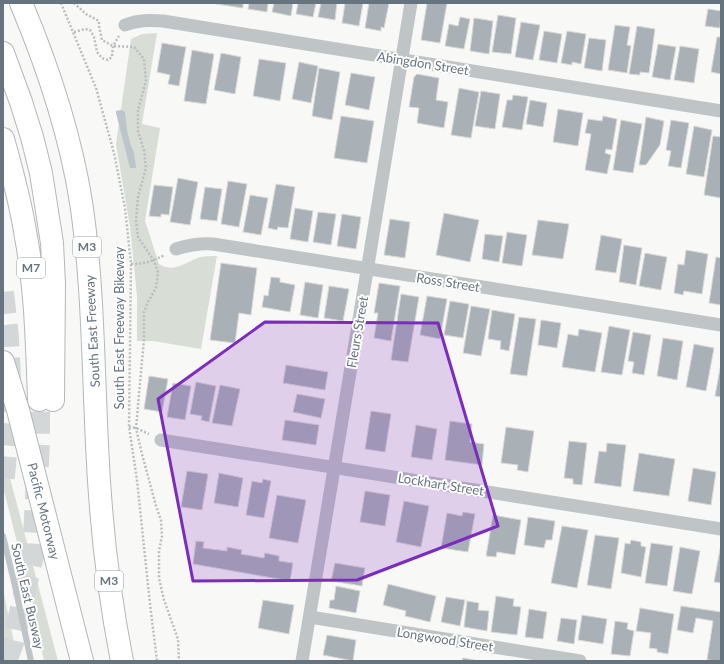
<svg xmlns="http://www.w3.org/2000/svg" width="724" height="664" font-family="Lato,sans-serif">
	<style>
		.green { fill: #d8ddd5 }
		.water { fill: #bbc5ca }
		.building { fill: #a9b1b6; stroke: #dadad8 }
		.lines { fill: none; stroke-linecap: round; stroke-linejoin: round }
		.highway-tunnel { stroke: #d3d7d8; stroke-width: 22; stroke-dasharray: 22 11; stroke-linecap: butt }
		.highway-casing { stroke: #b3b7ba; stroke-width: 24 }
		.path { stroke: #babdbf; stroke-width: 2.5; stroke-dasharray: 2 2; stroke-linecap: butt }
		.lane { stroke: #bfc4c7; stroke-width: 6 }
		.street { stroke: #bfc4c7; stroke-width: 13 }
		.highway { stroke: #fff; stroke-width: 22 }
		.marked { fill: #7b2cbf; fill-opacity: 0.2; stroke: #7b2cbf; stroke-width: 3; stroke-linejoin: round }
		.labels { text-anchor: middle; stroke-width: 4; stroke-linejoin: round; paint-order: stroke }
		.shield { fill: #fff; stroke: #939ea5; stroke-width: 1 }
		.shield-label { font-size: 12px; font-weight: bold; fill: #65747f }
		.street-label { font-size: 13px; fill: #65747f; stroke: #fff }
	</style>
	<rect width="100%" height="100%" fill="#f8f8f6"/>
	<path class="green" d="M157 33 142 124 160 128 145 221 149 233 159 264C175 274 186 261 201 257 206 256 212 256 217 256L201 349 153 341H137V296L130 227 116 144 131 39 142 34Z
		M3 451 58 661H44L31 597 3 487Z
		M3 590 18 661H3Z"/>
	<path class="water" d="M121 110 125 112 127 130 130 143 134 153 136 168H130L116 113V111Z"/>
	<path class="building" d="M217 3H243V8L216 4Z
		M249 3H268L267 12 248 9Z
		M274 3H293L291 16 272 12Z
		M298 3H316L313 17 296 14Z
		M321 3H337L335 20 318 17Z
		M345 3H363L359 26 342 23Z
		M369 3H389L384 28 381 27V31L365 28Z
		M427 3H447L440 43 421 40Z
		M708 9 721 11 720 28 705 26Z
		M498 15 516 18 511 54 492 52Z
		M460 17 470 19 464 49 445 46 449 24 458 26Z
		M474 18 493 21 489 54 470 51Z
		M521 22 540 25 533 60 515 57Z
		M615 25 630 27 627 45 631 46 627 73 608 70Z
		M637 26 655 29 649 73 640 72V75L629 74Z
		M544 31 562 34 557 63 539 60Z
		M567 31 586 34 581 64 572 62V65L561 63Z
		M717 37H721V74L711 72Z
		M589 38 606 40 602 71 584 68Z
		M162 43 186 47 179 86 168 84 170 75 157 72Z
		M658 44 676 47 670 80 652 77Z
		M680 46 699 49 694 83 674 80Z
		M192 50 214 54 206 104 184 101Z
		M221 53 241 57 235 94 214 90Z
		M259 59 286 63 280 101 253 96Z
		M299 62 318 66 311 103 292 99Z
		M319 68 340 72 332 120 312 116Z
		M351 73 375 77 369 110 345 105Z
		M417 74 439 78 436 100 448 102 444 128 417 123 419 108 409 107 414 77Z
		M459 88 479 92 471 138 451 135Z
		M481 91 500 94 495 129 475 126Z
		M513 95 528 97 522 130 502 127 507 100H512Z
		M530 100 547 103 543 127 526 124Z
		M558 109 583 113 578 146 553 142Z
		M341 116 374 121 367 163 334 158Z
		M603 116 617 119 612 150 606 149 605 153 611 155 607 174 585 170 591 134 585 133 588 119 602 121Z
		M646 117 664 121 660 145 646 165H639Z
		M621 120 642 124 633 173 613 170Z
		M671 120 689 123 681 168 668 166 671 151 666 150Z
		M694 126 712 130 704 177 686 174Z
		M713 136 721 137V198L704 195Z
		M178 178 198 182 190 225 170 222Z
		M228 181 247 184 239 227 221 224Z
		M276 184 295 187 288 228 278 227 277 230 268 228Z
		M154 185 173 187 169 215 161 214V217L149 216Z
		M205 187 222 189 217 221 200 219Z
		M250 195 268 198 261 235 243 232Z
		M295 208 313 211 308 242 290 239Z
		M318 212 336 214 331 245 313 242Z
		M444 213 479 220 470 262 436 255Z
		M342 214 361 217 356 249 337 246Z
		M390 219 410 222 405 258 384 255Z
		M538 220 569 224 563 259 532 255Z
		M507 232 527 235 522 266 502 263Z
		M485 234 503 236 499 262 482 259Z
		M601 235 622 239 616 273 595 270Z
		M624 245 642 248 636 285 619 282Z
		M686 250 708 254 702 294 684 291 683 295 674 293 678 264 684 265Z
		M645 253 667 257 661 290 639 286Z
		M716 257 721 258V305L709 303Z
		M221 263 257 268 251 315 239 313 235 343 210 340Z
		M271 277 280 278V282L295 285 290 312 262 307 264 295 268 296Z
		M305 282 323 285 318 318 300 315Z
		M379 283 400 286 391 341 374 338 378 313H374Z
		M329 286 349 289 343 321 324 318Z
		M401 294 419 297 408 362 391 360Z
		M427 296 447 299 440 339 420 335Z
		M450 301 469 304 463 338 444 335Z
		M471 306 490 309 481 356 463 353Z
		M492 310 515 314 509 351 500 349 501 341 488 339Z
		M519 317 536 319 527 376 510 374Z
		M541 320 561 323 557 348 538 345Z
		M609 326 630 330 622 375 601 372Z
		M579 329 602 333 595 372 562 367 568 334 578 336Z
		M633 332 651 335 644 375 632 373 634 362 628 361Z
		M663 338 683 341 677 380 657 376Z
		M694 344 714 348 706 391 686 387Z
		M721 363V397L715 396Z
		M286 365 328 372 325 390 283 383Z
		M149 376 168 379 162 412 144 409Z
		M196 382 216 386 209 422 201 420 202 416 190 414Z
		M173 383 191 386 185 420 167 417Z
		M220 385 240 389 232 426 212 423Z
		M297 394 325 399 321 418 293 412Z
		M371 411 391 414 385 452 365 449Z
		M285 420 319 425 316 445 282 440Z
		M450 421 472 424 470 442 484 444 482 465 445 460Z
		M416 425 437 429 432 460 411 457Z
		M506 427 534 431 528 472 517 470 518 465 501 463Z
		M569 441 587 443 582 485 573 484V479L564 478Z
		M607 443 626 445 621 487 594 483 599 451 606 452Z
		M639 453 675 459 669 496 633 491Z
		M693 468 716 472 711 505 688 501Z
		M187 471 208 474 202 510 181 507Z
		M219 473 243 478 238 507 214 503Z
		M263 479 271 481 264 518 246 515 252 481 262 483Z
		M365 491 390 495 385 526 360 522Z
		M277 495 306 500 298 543 269 538Z
		M404 501 429 506 421 547 396 542Z
		M463 512 475 514 468 552 441 548 447 513 462 516Z
		M493 515 521 520 515 555 497 552 496 557 486 556Z
		M528 517 555 521 552 540H546L544 548 524 545Z
		M562 526 588 530 577 588 551 583Z
		M595 535 619 538 611 589 587 585Z
		M631 540 641 542V546L646 547 641 577 621 573 625 543 630 544Z
		M196 541 204 542 203 548 227 551V547L242 550 241 554 264 558 265 553 279 556V561L293 563 290 581 193 564Z
		M651 543 673 546 667 586 645 583Z
		M721 544V583L714 582Z
		M680 547 700 551 692 594 673 591Z
		M335 563 365 568 362 586 331 581Z
		M388 584 436 596 430 622 405 616 406 611 383 605Z
		M336 586 360 591 356 613 329 608 330 600H334Z
		M496 596 514 599 513 606 521 607 517 635 491 632Z
		M446 597 465 600 460 626 441 622Z
		M263 600 294 605 289 634 258 628Z
		M467 601 479 603 478 610 489 611 487 631 464 627Z
		M681 606 721 612V661L707 660 713 621 696 618 693 633 677 630Z
		M640 608 674 614 668 654 657 652V649L649 648 651 633 636 631Z
		M529 609 547 612 543 639 525 637Z
		M582 615 607 619 603 644 578 640Z
		M561 618 577 620 574 644 557 641Z
		M615 621 628 623 627 629 634 631 630 656 611 654Z
		M327 635 356 640 353 661 323 655Z
		M463 658 480 661H462Z"/>
	<g class="lines">
		<path class="highway-tunnel" d="M3 292 8 338 11 400 3 486
			M6 661 13 643 33 556 39 442V400"/>
		<defs>
			<path id="highway" d="M21 3C48 67 70 133 81 202 93 282 93 363 97 444 100 516 108 590 122 661
				M3 53 21 102 32 137 41 173 52 243 54 284 53 400
				M3 139C12 171 21 204 26 237 36 291 37 345 39 400
				M3 362 18 410 82 661"/>
		</defs>
		<use href="#highway" class="highway-casing"/>
		<path class="path" d="M61 3 96 88 114 153 125 208 131 264 129 427 137 480 150 604 157 661
			M74 3 86 14 99 21V26L102 40 113 46 134 47 144 59 146 81 138 110V132L144 150 146 168 138 197 136 221 138 237 154 261 158 272 156 288 148 302 144 312V339L136 428 142 454 156 506 161 520 162 536 159 551V578L164 600 178 639 179 661
			M74 32 85 29 90 30 94 37 97 52 102 58 108 60 112 57 113 46 119 36
			M131 264C146 264 152 261 165 255
			M129 427 136 428 149 434"/>
		<path class="lane" d="M3 536 15 586 31 661"/>
		<path class="street" d="M125 25C138 20 149 20 163 21L721 111
			M176 249C189 245 199 243 213 244L721 325
			M161 440 721 529
			M310 617 580 661
			M302 661 369 259 411 3"/>
		<use href="#highway" class="highway"/>
	</g>
	<path class="marked" d="M265 322 438 323 498 526 357 580 193 581 158 399Z"/>
	<g class="labels">
		<g class="shield">
			<rect x="73" y="237" width="28" height="20" rx="3"/>
			<rect x="17" y="258" width="28" height="20" rx="3"/>
			<rect x="95" y="571" width="28" height="20" rx="3"/>
		</g>
		<g class="shield-label">
			<text x="87" y="251">M3</text>
			<text x="31" y="272">M7</text>
			<text x="109" y="585">M3</text>
		</g>
		<g class="street-label">
			<text transform="translate(423 63) rotate(9)" y="5">Abingdon Street</text>
			<text transform="translate(448 282) rotate(9)" y="5">Ross Street</text>
			<text transform="translate(119 328) rotate(-90)" y="5">South East Freeway Bikeway</text>
			<text transform="translate(92 331) rotate(-93)" y="5">South East Freeway</text>
			<text transform="translate(357 332) rotate(-80)" y="5">Fleurs Street</text>
			<text transform="translate(441 484) rotate(9)" y="5">Lockhart Street</text>
			<text transform="translate(44 511) rotate(76)" y="5">Pacific Motorway</text>
			<text transform="translate(28 596) rotate(77)" y="5">South East Busway</text>
			<text transform="translate(445 639) rotate(9)" y="5">Longwood Street</text>
		</g>
	</g>
	<rect width="724" height="664" fill="none" stroke="#65747f" stroke-width="8"/>
</svg>
